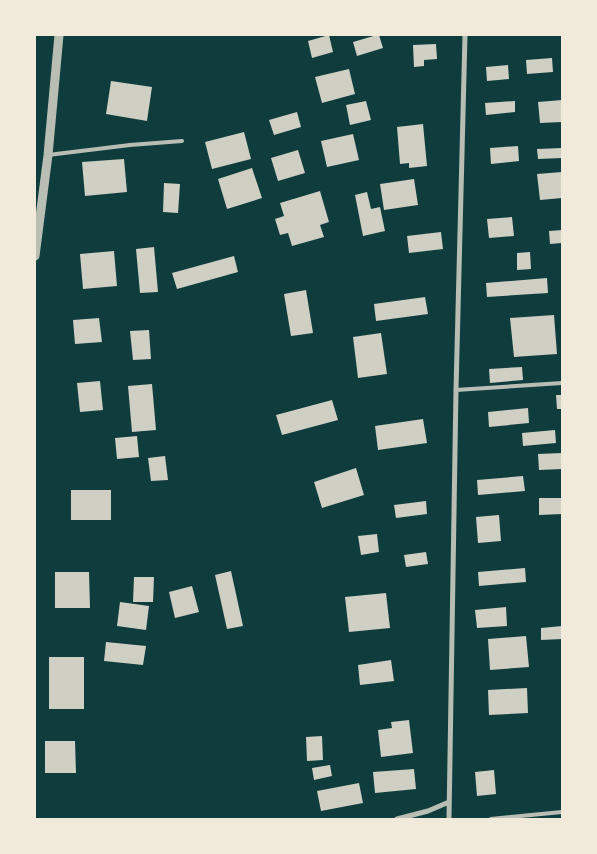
<svg xmlns="http://www.w3.org/2000/svg" width="597" height="854" font-family="Spectral,serif">
	<style>
		.building { fill: #cfcfc3 }
		.lines { fill: none; stroke-linecap: round; stroke-linejoin: round }
		.service { stroke: #b8beb3; stroke-width: 4 }
		.minor { stroke: #b8beb3; stroke-width: 5 }
		.tertiary { stroke: #b8beb3; stroke-width: 9 }
	</style>
	<rect width="100%" height="100%" fill="#0f3d3e"/>
	<path class="building" d="M329 35 333 52 312 58 308 41Z
		M377 35H379L383 48 357 56 353 42Z
		M436 44 437 59 424 60V66L414 67 413 45Z
		M552 58 553 72 527 74 526 60Z
		M508 65 509 79 487 81 486 67Z
		M349 69 355 94 322 103 315 77Z
		M111 81 152 87 147 121 106 114Z
		M562 100V122L540 123 538 102Z
		M366 101 371 120 350 125 346 105Z
		M515 101V112L486 115 485 103Z
		M297 112 301 127 274 135 269 120Z
		M423 124 427 166 409 168V163L400 164 397 127Z
		M244 132 251 159 212 169 205 142Z
		M353 134 359 160 327 167 321 141Z
		M518 146 519 161 491 164 490 148Z
		M562 148V158L538 159 537 149Z
		M298 150 305 173 278 181 271 158Z
		M124 159 127 192 85 196 82 162Z
		M252 168 262 198 227 209 218 179Z
		M562 172V198L540 200 537 174Z
		M414 179 418 205 384 210 380 184Z
		M164 183 180 184 178 213 163 212Z
		M320 191 329 222 320 225 324 237 292 246 288 233 280 235 275 219 284 216 280 203Z
		M367 192 371 209 380 207 385 231 363 236 355 195Z
		M512 217 514 236 489 238 487 219Z
		M562 230V243L550 244 549 231Z
		M441 232 443 249 409 253 407 236Z
		M154 247 158 292 140 293 136 249Z
		M114 251 117 286 83 289 80 254Z
		M530 252 531 269 517 270V253Z
		M234 256 238 272 177 289 172 273Z
		M547 278 548 293 487 297 486 283Z
		M306 290 313 333 291 336 284 294Z
		M425 297 428 314 376 321 374 304Z
		M554 315 557 354 514 357 510 318Z
		M99 318 102 342 75 344 73 320Z
		M149 330 151 359 133 360 130 331Z
		M381 333 387 374 358 378 353 337Z
		M522 367 523 380 490 383 489 369Z
		M100 381 103 410 80 412 77 383Z
		M152 384 156 430 132 432 128 386Z
		M556 395H562V409H557Z
		M332 400 338 420 282 435 276 415Z
		M528 408 529 423 489 427 488 412Z
		M423 419 427 443 378 450 375 426Z
		M555 430 556 443 523 446 522 433Z
		M137 436 139 457 117 459 115 438Z
		M562 453V469L539 470 538 454Z
		M165 456 168 480 151 481 148 458Z
		M356 468 364 495 322 508 314 482Z
		M523 476 525 491 478 495 477 480Z
		M71 490H111V520H71Z
		M539 498H562V514L539 515Z
		M426 501 427 514 396 518 394 505Z
		M499 515 501 541 478 543 476 517Z
		M377 534 379 552 361 555 358 536Z
		M426 552 428 564 406 567 404 555Z
		M525 568 526 582 479 586 478 572Z
		M231 571 243 626 227 629 215 575Z
		M55 572H89L90 608H55Z
		M134 577H154L153 602H133Z
		M192 586 199 612 175 618 169 592Z
		M386 593 390 628 349 632 345 597Z
		M120 602 149 606 146 630 117 626Z
		M506 607 507 626 477 628 475 610Z
		M562 626V639L541 640V628Z
		M526 636 529 667 490 670 488 639Z
		M106 642 146 646 143 665 104 661Z
		M49 657H84V709H49Z
		M391 660 394 681 360 685 358 665Z
		M527 688 528 713 489 715 488 690Z
		M409 720 413 753 381 757 378 730 392 728 391 722Z
		M322 736 323 760 307 761 306 737Z
		M45 741H75L76 773H45Z
		M330 765 332 776 314 780 312 768Z
		M414 769 416 789 375 793 373 772Z
		M494 770 496 794 477 796 475 772Z
		M359 783 363 803 321 811 317 791Z"/>
	<g class="lines">
		<path class="service" d="M48 155 130 145 182 141
			M456 390 562 383
			M491 819 562 812"/>
		<path class="minor" d="M397 819 428 811 449 802
			M449 819 456 390 465 35"/>
		<path class="tertiary" d="M35 256 48 155 59 35"/>
	</g>
	<rect width="597" height="854" fill="none" stroke="#f1e9da" stroke-width="72"/>
</svg>
